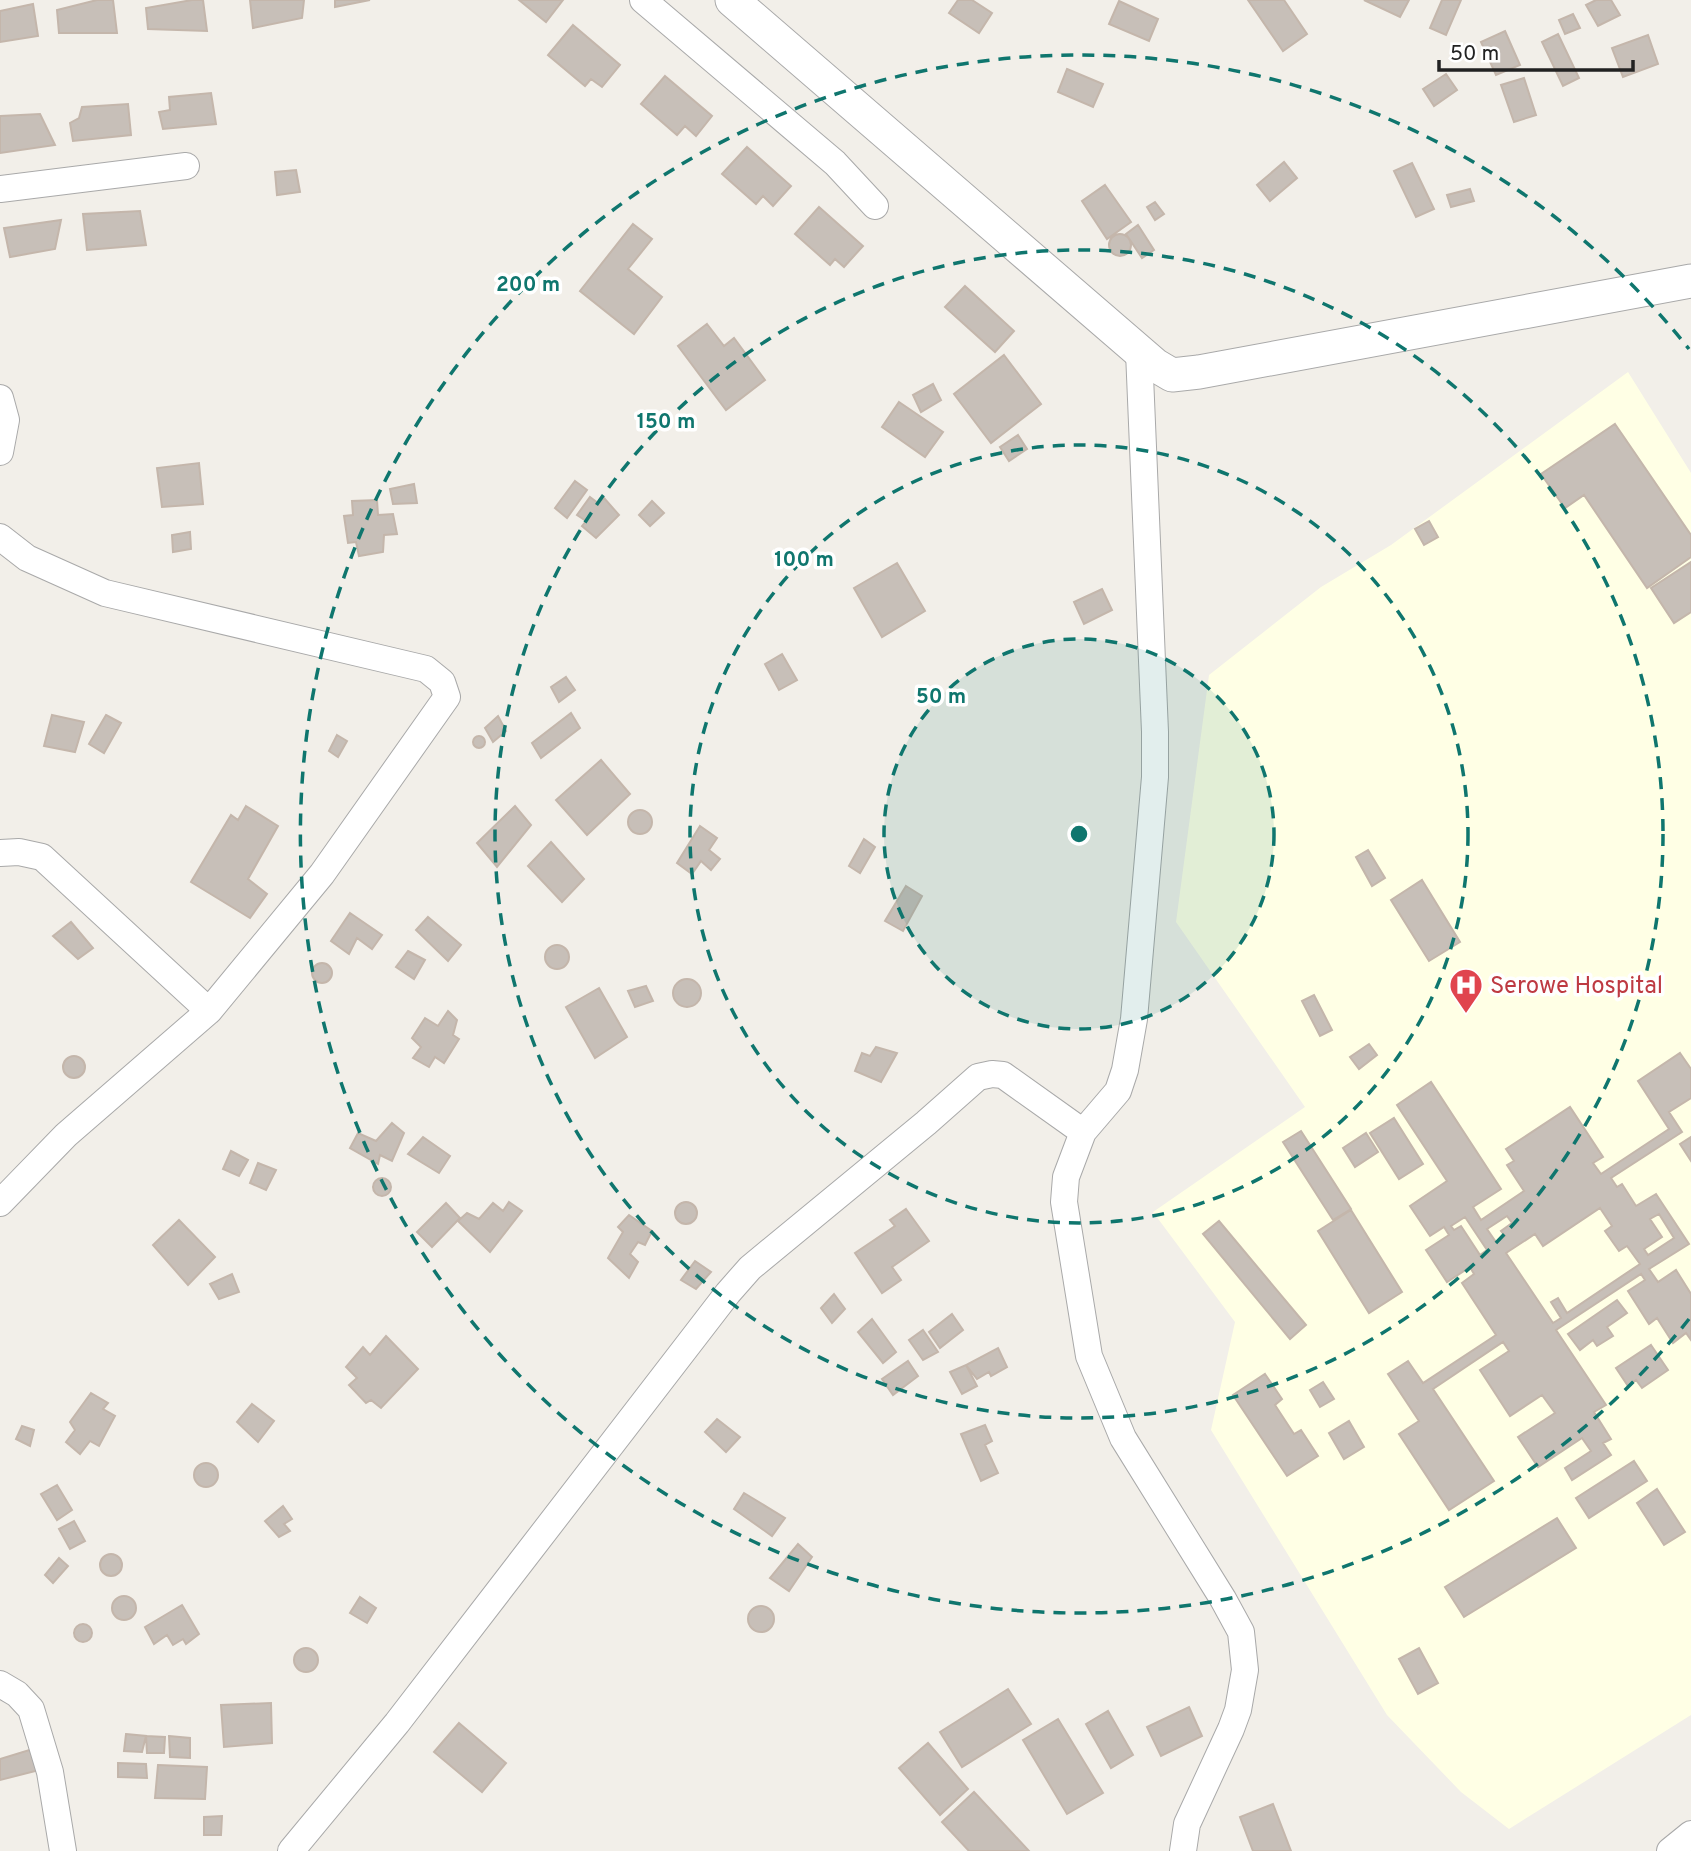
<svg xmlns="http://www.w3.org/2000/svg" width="1691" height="1851" font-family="Overpass,sans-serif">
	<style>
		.education { fill: #ffffe5 }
		.building { fill: #c7bfb8; stroke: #c4b6ab; stroke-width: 2; fill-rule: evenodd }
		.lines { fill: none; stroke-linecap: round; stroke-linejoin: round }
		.minor-casing { stroke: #a9a9a9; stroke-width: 28 }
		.tertiary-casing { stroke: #a9a9a9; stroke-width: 35 }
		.minor { stroke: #fff; stroke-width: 26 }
		.tertiary { stroke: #fff; stroke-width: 33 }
		.ring { fill: none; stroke: #0f766e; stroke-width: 3.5; stroke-dasharray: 12 9 }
		.labels { text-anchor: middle; stroke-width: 7; stroke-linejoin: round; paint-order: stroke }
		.health-label { font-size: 24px; fill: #be3a42; stroke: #fff; text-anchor: start }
		.centre { fill: #0f766e; stroke: #fff; stroke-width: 3.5 }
		.ring-label { font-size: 21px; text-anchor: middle; font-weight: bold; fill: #0f766e; stroke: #fff; stroke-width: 7; stroke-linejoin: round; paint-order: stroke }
	</style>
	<rect width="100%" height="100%" fill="#f2efe9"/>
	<path class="education" d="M1628 372 1691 473V1715L1509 1829 1461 1792 1387 1715 1211 1430 1235 1322 1153 1212 1305 1107 1176 922 1209 675 1321 587 1391 545Z"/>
	<path class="building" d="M97 0H113L117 33H59L57 10Z
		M192 0H203L207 31 148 29 146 8Z
		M250 0H304L302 18 253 28Z
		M335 0H370L335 7Z
		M519 0H563L546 22Z
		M958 0H972L992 13 979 33 949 13Z
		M1248 0H1284L1307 34 1283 51Z
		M1364 0H1409L1400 17Z
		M1442 0H1461L1446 35 1430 28Z
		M1596 0H1611L1620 15 1598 26 1586 5Z
		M1119 1 1158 19 1149 41 1109 24Z
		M33 4 38 36 0 42V11Z
		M1573 14 1580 28 1565 34 1559 20Z
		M573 25 620 65 602 87 591 79 585 86 548 55Z
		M1505 31 1520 65 1496 75 1481 42Z
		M1558 34 1579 78 1563 86 1542 42Z
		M1648 35 1658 64 1623 77 1612 48Z
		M1067 69 1103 84 1093 107 1058 92Z
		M1446 74 1457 90 1434 106 1423 89Z
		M665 76 712 116 696 136 685 126 677 135 641 104Z
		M1524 78 1536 115 1514 122 1501 85Z
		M211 93 216 124 163 129 159 112 170 110 169 97Z
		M128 104 131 135 73 141 70 123 79 118 82 107Z
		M40 114 55 145 0 153V116Z
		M747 147 791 186 773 206 763 196 756 204 722 174Z
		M1284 162 1297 178 1270 201 1257 185Z
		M1412 163 1434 209 1416 217 1394 171Z
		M296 170 300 192 277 195 275 172Z
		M1105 185 1131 222 1107 239 1082 201Z
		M1470 189 1474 201 1451 207 1447 195Z
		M1155 202 1164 214 1155 220 1147 207Z
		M819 207 863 246 844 267 835 259 830 265 795 234Z
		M140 211 146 245 87 250 83 214Z
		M61 220 55 249 10 257 4 228Z
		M633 224 652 239 628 269 662 297 634 334 580 291Z
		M1138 225 1154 250 1142 258 1126 234Z
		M1109 245a11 11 0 1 1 22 0a11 11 0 1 1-22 0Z
		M965 286 1014 331 995 352 945 307Z
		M707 324 724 346 734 338 765 380 726 410 678 346Z
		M1004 355 1041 404 991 443 954 394Z
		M933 384 941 400 921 412 913 395Z
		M899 402 943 432 925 457 882 427Z
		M1615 424 1691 535V557L1647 588 1584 495 1565 508 1541 474Z
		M1018 435 1027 449 1009 461 1000 447Z
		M199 463 203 504 162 507 157 468Z
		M575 481 587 490 567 518 555 508Z
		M414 484 417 503 393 504 390 489Z
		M590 497 598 503 604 498 619 515 596 538 582 526 586 521 577 515Z
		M377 500 378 515 393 514 397 534 384 535 383 552 359 556 356 542 348 543 344 516 353 515 352 501Z
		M652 501 664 513 650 526 639 515Z
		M1429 521 1438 537 1424 545 1415 529Z
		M190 532 191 549 173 552 172 535Z
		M1691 562V612L1674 623 1651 588Z
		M897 563 925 611 882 637 854 588Z
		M1102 589 1112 610 1084 624 1074 602Z
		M782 654 797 680 779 690 765 664Z
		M566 677 575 690 559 702 551 687Z
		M571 713 580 728 541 758 532 743Z
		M52 715 84 722 75 752 44 746Z
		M106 715 121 723 104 753 89 744Z
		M498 716 506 731 493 742 485 728Z
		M337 735 347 741 338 757 329 751Z
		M473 742a6 6 0 1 1 12 0a6 6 0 1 1-12 0Z
		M601 760 630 794 587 835 556 800Z
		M246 806 278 826 248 879 267 894 250 918 191 882 231 815 238 820Z
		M515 806 531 825 497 867 477 843Z
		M628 822a12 12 0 1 1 24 0a12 12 0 1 1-24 0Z
		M700 826 717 838 709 850 720 859 711 870 701 861 692 874 677 863Z
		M864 839 875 847 860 873 849 866Z
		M551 842 584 879 562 902 528 866Z
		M1368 850 1385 878 1372 886 1356 857Z
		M1422 880 1460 942 1429 961 1391 900Z
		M906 886 922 896 903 931 885 921Z
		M350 913 382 935 372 949 357 938 349 954 331 941Z
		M428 917 461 945 448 961 416 930Z
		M71 922 93 948 78 959 53 936Z
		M545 957a12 12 0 1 1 24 0a12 12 0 1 1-24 0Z
		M408 951 425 960 414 979 396 967Z
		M312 973a10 10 0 1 1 20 0a10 10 0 1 1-20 0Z
		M673 993a14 14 0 1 1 28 0a14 14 0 1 1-28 0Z
		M646 986 653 1001 635 1007 628 991Z
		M599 988 627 1037 595 1058 566 1007Z
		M1314 995 1332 1030 1320 1036 1302 1001Z
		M448 1011 457 1020 453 1035 459 1039 444 1063 435 1057 429 1067 413 1058 421 1047 412 1038 425 1018 438 1026Z
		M1369 1044 1377 1055 1359 1069 1350 1057Z
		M876 1047 897 1053 881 1082 855 1071 862 1053 870 1056Z
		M1680 1053 1691 1069V1098L1669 1112 1682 1132 1611 1178 1617 1187 1622 1184 1636 1206 1656 1194 1689 1244 1649 1269 1658 1282 1676 1270 1691 1294V1340L1686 1333 1673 1343 1657 1318 1649 1324 1628 1291 1645 1280 1641 1274 1556 1330 1606 1405 1594 1412 1611 1439 1603 1443 1611 1455 1572 1480 1565 1468 1591 1451 1582 1438 1538 1467 1518 1437 1555 1413 1542 1395 1510 1416 1480 1370 1509 1351 1503 1342 1433 1389 1494 1481 1449 1510 1399 1434 1419 1421 1388 1374 1408 1361 1423 1383 1496 1335 1462 1283 1474 1274 1470 1267 1447 1282 1426 1250 1449 1235 1444 1227 1430 1236 1410 1206 1447 1181 1397 1105 1431 1082 1501 1189 1473 1207 1481 1220 1524 1191 1507 1165 1514 1161 1506 1149 1570 1107 1603 1157 1593 1163 1601 1174 1669 1129 1638 1081ZM1600 1208 1612 1226 1605 1231 1619 1251 1627 1246 1640 1264 1567 1313 1558 1298 1551 1302 1561 1318 1553 1323 1506 1253 1535 1234 1543 1246ZM1659 1214 1674 1238 1648 1255 1644 1249 1662 1237 1650 1219ZM1507 1216 1512 1223 1501 1231 1505 1236 1496 1242 1487 1229ZM1465 1217 1487 1250 1480 1255 1461 1226 1454 1230 1451 1226Z
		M63 1067a11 11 0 1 1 22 0a11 11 0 1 1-22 0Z
		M1394 1118 1423 1164 1399 1179 1370 1133Z
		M392 1123 404 1133 392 1161 380 1155 378 1164 350 1148 358 1133 376 1141Z
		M1301 1131 1351 1209 1333 1220 1283 1142Z
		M1366 1133 1378 1152 1355 1167 1343 1148Z
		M423 1137 450 1156 439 1173 408 1154Z
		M1691 1137V1161L1680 1144Z
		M231 1151 248 1160 239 1176 223 1169Z
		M258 1163 276 1170 266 1190 250 1183Z
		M373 1187a9 9 0 1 1 18 0a9 9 0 1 1-18 0Z
		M675 1213a11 11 0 1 1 22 0a11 11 0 1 1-22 0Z
		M509 1202 522 1211 490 1252 458 1221 467 1213 479 1219 493 1203 503 1211Z
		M446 1203 460 1218 432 1247 417 1232Z
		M906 1209 929 1241 892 1267 901 1280 882 1293 855 1253 895 1226 890 1220Z
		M1351 1210 1402 1292 1369 1313 1318 1231Z
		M629 1215 652 1231 645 1245 638 1242 630 1254 638 1262 629 1278 608 1258 623 1232 618 1227Z
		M179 1220 215 1257 188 1285 153 1245Z
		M1219 1221 1306 1325 1290 1339 1203 1234Z
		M695 1261 711 1272 696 1289 681 1280Z
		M232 1274 239 1292 219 1299 210 1284Z
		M834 1294 845 1309 832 1323 821 1308Z
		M1617 1300 1627 1313 1607 1327 1613 1336 1597 1346 1593 1340 1580 1350 1568 1334Z
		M952 1314 963 1330 940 1348 929 1332Z
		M872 1319 896 1352 883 1363 858 1332Z
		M923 1330 938 1352 923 1360 909 1340Z
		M386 1336 418 1369 381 1408 371 1400 366 1403 349 1385 357 1378 346 1367 363 1347 370 1355Z
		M1651 1345 1668 1370 1642 1388 1636 1380 1628 1386 1616 1368Z
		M998 1348 1007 1367 991 1376 989 1372 977 1379 966 1365Z
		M908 1361 918 1376 893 1395 882 1379Z
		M966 1365 977 1386 962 1394 950 1372Z
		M1265 1374 1282 1399 1275 1405 1294 1434 1301 1430 1318 1456 1287 1476 1233 1395Z
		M1323 1382 1334 1399 1320 1407 1310 1390Z
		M91 1393 108 1403 103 1409 115 1416 99 1446 90 1441 80 1454 66 1442 75 1430 70 1422Z
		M252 1404 274 1421 258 1442 237 1422Z
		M717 1419 740 1437 726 1452 705 1432Z
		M1349 1421 1364 1447 1344 1459 1329 1433Z
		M985 1425 992 1441 985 1445 998 1473 981 1481 961 1434Z
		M22 1426 34 1430 30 1446 16 1439Z
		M1634 1461 1647 1481 1589 1518 1576 1498Z
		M194 1475a12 12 0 1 1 24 0a12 12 0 1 1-24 0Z
		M57 1485 72 1510 57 1520 41 1494Z
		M1657 1489 1685 1532 1664 1545 1637 1503Z
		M744 1493 785 1518 772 1536 734 1509Z
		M283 1506 292 1519 284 1524 290 1531 279 1537 265 1521Z
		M1557 1518 1576 1548 1464 1617 1445 1587Z
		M74 1521 85 1541 70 1549 59 1529Z
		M798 1544 812 1557 789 1591 770 1578Z
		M100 1565a11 11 0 1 1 22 0a11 11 0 1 1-22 0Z
		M59 1558 68 1566 53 1583 45 1575Z
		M112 1608a12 12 0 1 1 24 0a12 12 0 1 1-24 0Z
		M360 1597 376 1608 367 1623 350 1613Z
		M182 1605 199 1634 186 1644 183 1639 173 1645 167 1635 154 1644 145 1627Z
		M748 1619a13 13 0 1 1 26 0a13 13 0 1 1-26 0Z
		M74 1633a9 9 0 1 1 18 0a9 9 0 1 1-18 0Z
		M294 1660a12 12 0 1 1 24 0a12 12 0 1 1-24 0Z
		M1419 1648 1438 1683 1418 1694 1399 1659Z
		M1008 1689 1031 1724 962 1767 940 1732Z
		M271 1703 272 1743 224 1747 221 1705Z
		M1189 1707 1202 1736 1161 1756 1147 1727Z
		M1108 1711 1133 1755 1111 1768 1086 1724Z
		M1058 1719 1103 1793 1067 1814 1023 1740Z
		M459 1723 506 1763 482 1792 434 1752Z
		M126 1734 146 1736 142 1752 124 1751Z
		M146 1736 165 1737 164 1753H147Z
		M169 1736 190 1738V1758L170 1757Z
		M928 1743 968 1789 940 1815 899 1768Z
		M36 1748 43 1769 0 1780V1759Z
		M118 1763 146 1764 147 1778 118 1777Z
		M158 1765 207 1767 205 1799 155 1798Z
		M974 1792 1029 1851H969L942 1822Z
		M1273 1804 1291 1851H1253L1240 1817Z
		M222 1816 221 1835H204V1817Z"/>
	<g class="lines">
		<defs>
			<path id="minor" d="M643 0 835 163 875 206
				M0 189 186 166
				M1139 352 1155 732V777L1134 1019 1125 1070 1118 1091 1083 1132 1066 1177 1064 1202 1089 1356 1123 1438 1223 1599 1241 1632 1245 1670 1238 1710 1231 1729 1187 1824 1183 1851
				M0 398 6 420 0 452
				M0 537 27 558 105 593 426 669 442 682 447 697 322 874 209 1011 66 1135 0 1203
				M0 853 19 852 42 857 209 1011
				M0 1684 17 1694 31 1709 50 1772 63 1851
				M291 1851 397 1723 728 1293 750 1268 926 1123 978 1077 992 1074 1003 1075 1083 1132
				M1670 1851 1691 1834"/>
			<path id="tertiary" d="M732 0 1155 365 1172 375 1199 372 1691 281"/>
		</defs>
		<use href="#minor" class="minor-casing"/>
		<use href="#tertiary" class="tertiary-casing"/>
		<use href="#minor" class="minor"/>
		<use href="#tertiary" class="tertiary"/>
	</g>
	<circle cx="1079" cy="834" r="195" fill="#0f766e" fill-opacity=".12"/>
	<g class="ring">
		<circle cx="1079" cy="834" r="195"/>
		<circle cx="1079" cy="834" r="389"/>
		<circle cx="1079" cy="834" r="584"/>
		<path d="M1689 1319A779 779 0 1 1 1689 349"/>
	</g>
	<defs>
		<symbol id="hospital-pin" viewBox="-11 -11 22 30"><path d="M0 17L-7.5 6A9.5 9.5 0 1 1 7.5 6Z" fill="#e0444e" stroke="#fff"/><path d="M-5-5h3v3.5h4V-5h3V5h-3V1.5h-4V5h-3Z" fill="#fff"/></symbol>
	</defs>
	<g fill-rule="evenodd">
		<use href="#hospital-pin" x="1447" y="966" width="38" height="52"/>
	</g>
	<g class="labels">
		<g class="health-label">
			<text x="1490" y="993">Serowe Hospital</text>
		</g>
	</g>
	<circle cx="1079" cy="834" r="10" class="centre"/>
	<g class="ring-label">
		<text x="528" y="291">200 m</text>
		<text x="666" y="428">150 m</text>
		<text x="804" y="566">100 m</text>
		<text x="941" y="703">50 m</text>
	</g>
	<path d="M1439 60v10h194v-10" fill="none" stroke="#222222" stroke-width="3.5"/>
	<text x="1450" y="60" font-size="21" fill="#222222" stroke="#ffffff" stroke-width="5" paint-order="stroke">50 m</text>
</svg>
